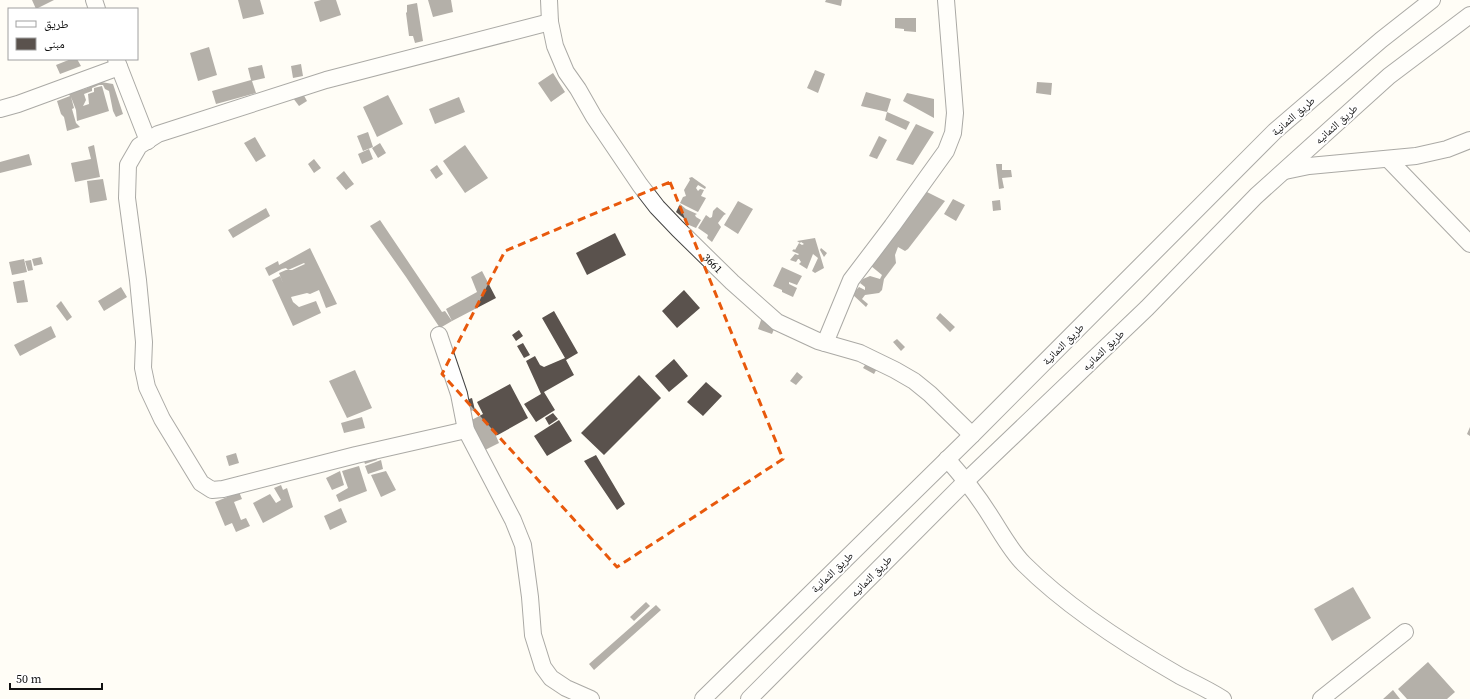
<svg xmlns="http://www.w3.org/2000/svg" width="1470" height="699" font-family="'Source Serif 4','Noto Naskh Arabic',serif">
	<style>
		.building { fill: #5a524d }
		.lines { fill: none; stroke-linecap: round; stroke-linejoin: round }
		.minor-casing { stroke: #444; stroke-width: 18 }
		.minor { stroke: #fff; stroke-width: 16 }
		.marked { fill: none; stroke: #e8590c; stroke-width: 3; stroke-dasharray: 8 5; stroke-linejoin: round }
		.labels { text-anchor: middle; stroke-width: 4; stroke-linejoin: round; paint-order: stroke }
		.street-label { font-size: 11px; fill: #111; stroke: #fff }
	</style>
	<rect width="100%" height="100%" fill="#fffdf5"/>
	<path class="building" d="M32 0H54L36 9Z
		M238 0H260L264 14 243 19Z
		M321 0H336L341 15 320 22 314 2Z
		M428 0H451L453 12 433 17Z
		M826 0H842L841 6 825 2Z
		M417 3 423 41 415 43 413 36H409L406 13 407 12V5Z
		M895 18H916V32L904 31V29L895 28Z
		M209 47 217 75 198 81 190 53Z
		M71 59H77L81 66 60 74 56 65Z
		M301 64 303 76 293 78 291 66Z
		M262 65 265 78 252 81 256 93 216 104 212 91 251 80 248 68Z
		M815 70 825 74 818 93 807 88Z
		M553 73 565 92 551 102 538 83Z
		M101 82 113 84 123 114 116 117 113 111 109 91 105 89 103 85H99L92 88V91L84 94 86 100 83 106 89 104 88 94 94 92V88L102 86 109 111 77 121 76 110 71 97 74 108 72 109 76 123 80 127 67 131 64 117 61 114 57 101 70 96 68 93 85 89Z
		M1037 82 1052 83 1051 95 1036 93Z
		M302 92 307 101 299 106 293 98Z
		M866 92 891 99 887 112 861 106Z
		M907 93 934 99V118L903 101Z
		M388 95 403 124 377 137 363 107Z
		M459 97 465 112 435 124 429 109Z
		M887 112 910 122 906 130 885 120Z
		M916 124 934 132 913 165 896 160Z
		M368 132 373 147 363 151 357 136Z
		M879 136 887 140 877 159 869 156Z
		M255 137 266 156 256 162 244 143Z
		M380 143 386 153 378 158 372 148Z
		M94 145 100 177 75 182 71 163 91 159 88 147Z
		M465 145 488 178 465 193 443 161Z
		M369 149 373 159 362 164 358 154Z
		M29 154 32 165 0 173V162Z
		M314 159 321 168 314 173 308 164Z
		M996 164H1002V170H1011L1012 177 1002 178 1004 188 999 189Z
		M437 165 443 174 436 179 430 170Z
		M344 171 354 184 346 190 336 178Z
		M692 177 706 187 705 189 698 185 696 188 698 191 700 189 704 190 701 196 706 198 698 212 680 203 683 197 686 196 684 190 690 180 689 178Z
		M103 179 107 200 90 203 87 181Z
		M927 192 945 201 908 249 905 251 898 247 895 255 896 263 884 279 882 290 879 293 865 295 862 299 868 304 866 307 852 294 859 287 865 290V287L860 283 863 279 870 276 880 279 882 275 871 266Z
		M953 199 965 205 956 221 944 214Z
		M1000 200 1001 210 993 211 992 201Z
		M738 201 753 209 738 234 724 225Z
		M680 204 686 209 697 214 695 215 696 217 701 220 696 228 689 225 685 221 686 220 676 212Z
		M717 207 726 214 724 215 718 223 721 227 712 242 707 238 708 235 698 228 706 215 710 218 712 217 713 211Z
		M266 208 270 216 233 238 228 230Z
		M380 220 442 312 445 311 452 321 440 328 406 277 370 226Z
		M615 233 626 255 587 275 576 253Z
		M815 238 824 268 815 273 812 271 818 258 813 254 807 269 799 264 801 262 799 259H798L796 262 790 260 795 254 798 255 799 254 792 251 794 249 795 250 799 243 802 245 804 244 801 242 800 243 797 241Z
		M310 248 337 304 326 308 319 290 310 294 307 293 291 297 293 302 299 307 316 301 321 313 293 326 272 280 280 276 283 283 279 273 286 270H292L305 264 304 263 288 270 286 268 282 269 269 276 265 268 278 261 279 265Z
		M821 248 827 253 824 257 820 250Z
		M41 257 43 264 34 266 32 259Z
		M24 259 27 272 12 275 9 262Z
		M31 260 33 270 28 271 25 261Z
		M782 267 802 276 797 285 789 282V284L797 288 793 297 782 292V290L773 286Z
		M482 271 496 298 452 321 446 309 477 292 471 277Z
		M24 280 28 302 17 303 13 282Z
		M121 287 127 297 104 311 98 301Z
		M684 290 700 308 677 328 662 311Z
		M61 301 72 317 67 321 56 306Z
		M554 311 578 353 566 360 574 375 544 392 555 410 536 422 524 404 541 394 526 361 535 356 540 365 544 367 565 358 542 318Z
		M940 313 955 327 950 332 936 318Z
		M762 317 777 322 772 334 758 329Z
		M51 326 56 337 20 356 14 345Z
		M519 330 523 336 516 341 512 335Z
		M897 339 905 347 901 351 893 342Z
		M523 343 530 355 524 358 517 346Z
		M674 359 688 376 669 392 655 376Z
		M869 359 879 365 874 374 863 368Z
		M355 370 372 408 347 418 329 381Z
		M797 372 803 377 796 385 790 381Z
		M639 375 661 398 604 455 581 433Z
		M706 382 722 396 703 416 687 402Z
		M510 384 528 418 496 436 499 443 483 451 466 423 483 414 477 402Z
		M472 398 475 410 466 412 463 401Z
		M553 413 558 419 549 425 545 418Z
		M362 417 365 428 344 433 341 423Z
		M559 420 572 441 547 456 534 436Z
		M1470 427V436L1467 434Z
		M373 448 377 460 365 464 361 453Z
		M236 453 239 463 229 466 226 456Z
		M596 455 625 504 617 510 584 461Z
		M381 460 383 469 368 474 365 466Z
		M359 466 367 491 339 502 336 495 348 488 342 471Z
		M340 471 344 485 332 490 326 478Z
		M386 471 396 490 381 497 371 475Z
		M281 485 283 490 287 488 293 507 263 523 253 503 270 494 276 503 281 500 274 488Z
		M237 487 242 499 234 502 241 520 246 518 250 526 236 532 232 523 225 526 215 502 232 495 230 490Z
		M341 508 347 522 330 530 324 516Z
		M1353 587 1371 618 1332 641 1314 609Z
		M646 602 650 606 634 621 630 617Z
		M656 605 661 610 594 670 589 664Z
		M1428 662 1455 692 1447 699H1407L1398 689Z
		M1393 690 1400 699H1383Z"/>
	<g class="lines">
		<defs>
			<g id="minor">
				<path d="M94 0 97 9"/>
				<path id="s1" d="M549 0 550 22 555 46 566 72 578 89 594 117 640 185 657 207 678 229 732 282 777 322 818 341 860 353 895 370 914 381 930 394 972 435"/>
				<path d="M116 59 148 141"/>
				<path d="M0 109 18 104 119 67"/>
				<path d="M1388 159 1470 244"/>
				<path d="M1285 171 1309 166 1416 156 1447 149 1470 140"/>
				<path d="M439 335 459 394 466 430 513 520 523 545 530 597 533 635 543 667 551 678 566 688 591 699"/>
				<path d="M825 343 851 280 892 226 946 151 953 133 955 113 946 0"/>
				<path d="M466 430 356 455 223 489 212 490 201 483 162 419 147 387 143 368 144 342 138 280 127 198 128 165 139 146 158 134 326 80 550 22"/>
				<path d="M947 459C964 478 978 496 991 517 1002 534 1011 551 1024 564 1068 608 1126 645 1180 676 1194 683 1209 690 1223 699"/>
				<path d="M703 699 972 435 1275 131 1381 40 1432 0"/>
				<path d="M749 699 967 480 1147 308 1256 196 1389 76 1470 15"/>
				<path d="M1321 699 1405 632"/>
			</g>
		</defs>
		<use href="#minor" class="minor-casing"/>
		<use href="#minor" class="minor"/>
	</g>
	<path d="M0 0H1470V699H0ZM670 182 783 459 617 567 442 374 505 251Z" fill="#fffdf5" fill-opacity=".55" fill-rule="evenodd"/>
	<path class="marked" d="M670 182 783 459 617 567 442 374 505 251Z"/>
	<g class="labels">
		<g class="street-label">
			<text transform="translate(1293 116) rotate(-41)" y="4">طريق الثمانية</text>
			<text transform="translate(1336 124) rotate(-42)" y="4">طريق الثمانيه</text>
			<text dy="4" stroke="none"><textPath href="#s1" startOffset="317">3661</textPath></text>
			<text transform="translate(1063 344) rotate(-45)" y="4">طريق الثمانية</text>
			<text transform="translate(1103 350) rotate(-44)" y="4">طريق الثمانيه</text>
			<text transform="translate(832 572) rotate(-44)" y="4">طريق الثمانية</text>
			<text transform="translate(871 576) rotate(-45)" y="4">طريق الثمانيه</text>
		</g>
	</g>
	<rect x="8" y="8" width="130" height="52" fill="#ffffff" stroke="#a0a0a0"/>
	<rect x="16" y="21" width="20" height="6" fill="#ffffff" stroke="#a0a0a0"/>
	<text x="44" y="28" font-size="12" fill="#111111">طريق</text>
	<rect x="16" y="38" width="20" height="12" fill="#5a524d" stroke="#a0a0a0"/>
	<text x="44" y="48" font-size="12" fill="#111111">مبنى</text>
	<path d="M10 683v6h92v-6" fill="none" stroke="#111111" stroke-width="2"/>
	<text x="16" y="683" font-size="12" fill="#111111" stroke="#ffffff" stroke-width="3" paint-order="stroke">50 m</text>
</svg>
